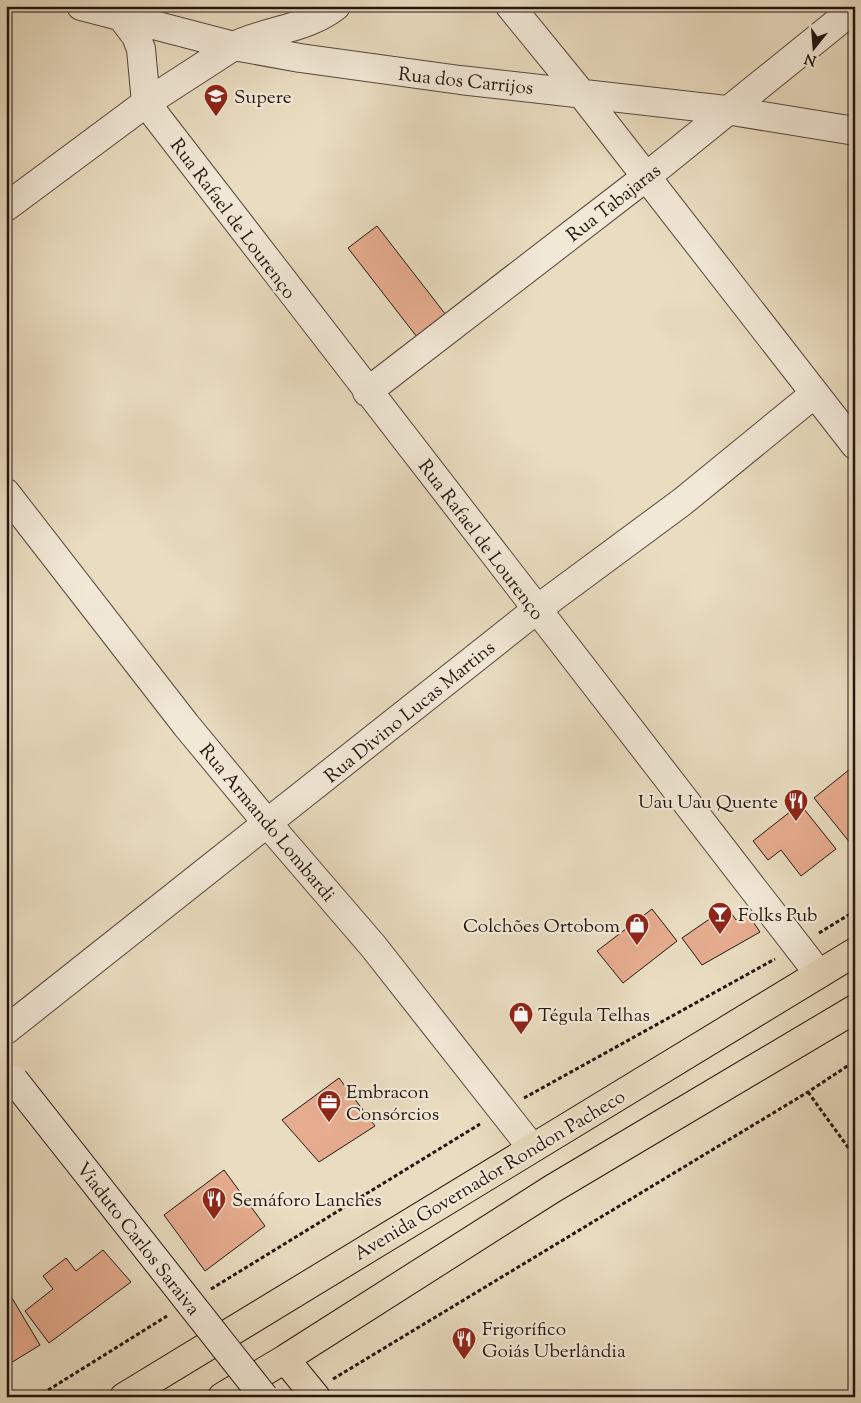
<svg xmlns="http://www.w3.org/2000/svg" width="861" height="1403" font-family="'Sorts Mill Goudy',serif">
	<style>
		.building { fill: #e6ac8f; stroke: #231510 }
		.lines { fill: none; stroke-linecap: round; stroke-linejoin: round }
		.minor-casing { stroke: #54473c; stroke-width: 30 }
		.tertiary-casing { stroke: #54473c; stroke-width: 30 }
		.primary-casing { stroke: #231510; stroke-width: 30 }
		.path { stroke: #231510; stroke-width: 3; stroke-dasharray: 4 2.5; stroke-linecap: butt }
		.minor { stroke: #f1e8d6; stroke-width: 28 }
		.tertiary { stroke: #f1e8d6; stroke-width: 28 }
		.primary { stroke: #e9dcc0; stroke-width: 28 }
		.secondary-bridge-casing { stroke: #231510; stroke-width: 30; stroke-linecap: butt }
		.secondary-bridge { stroke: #f1e8d6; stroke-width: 28 }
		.labels { text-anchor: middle; stroke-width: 4.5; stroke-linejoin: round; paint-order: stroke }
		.street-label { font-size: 19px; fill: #231510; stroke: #f1e8d6 }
		.poi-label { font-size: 19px; fill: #231510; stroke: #f1e8d6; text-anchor: start }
	</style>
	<rect width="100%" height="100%" fill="#e9dcc0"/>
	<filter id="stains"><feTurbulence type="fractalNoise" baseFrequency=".004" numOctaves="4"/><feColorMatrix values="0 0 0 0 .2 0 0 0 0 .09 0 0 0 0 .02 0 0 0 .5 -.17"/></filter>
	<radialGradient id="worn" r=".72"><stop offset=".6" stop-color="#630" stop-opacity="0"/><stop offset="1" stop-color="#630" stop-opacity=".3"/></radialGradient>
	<path class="building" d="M377 226 446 315 417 337 348 248Z
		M855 765V849L814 798Z
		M800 804 836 849 801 876 781 850 768 860 753 841Z
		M727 907 736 920 747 913 760 932 702 965 682 938Z
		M652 909 677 941 623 983 597 951Z
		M339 1078 375 1126 319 1162 282 1120Z
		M6 1113 12 1122 6 1128Z
		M224 1170 265 1226 205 1271 164 1215Z
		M103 1250 131 1282 49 1343 25 1311 53 1289 43 1276 66 1258 76 1271Z
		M6 1288 40 1345 6 1366Z"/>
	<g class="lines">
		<defs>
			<path id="minor" d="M81 6 234 46 300 58 460 80 726 110 855 131
				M510 6 581 93 855 445
				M120 15 136 36 141 49 146 103
				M146 103 819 974
				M6 207 146 103 234 46
				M367 392 646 177 855 8
				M6 493 186 725 268 824 373 946 532 1148
				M6 1030 536 610 682 502 813 395"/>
			<path id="tertiary" d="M234 46C267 30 307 29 336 6"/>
			<path id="primary" d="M285 1359 316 1397
				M124 1397 855 952
				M222 1397 285 1359 552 1189 855 1009"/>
		</defs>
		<use href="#minor" class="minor-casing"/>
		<use href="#tertiary" class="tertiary-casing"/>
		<use href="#primary" class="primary-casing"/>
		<path class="path" d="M819 933 855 911
			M808 1092 855 1157
			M524 1098 775 959
			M211 1289 480 1124
			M333 1379 808 1092 855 1061
			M37 1397 167 1316"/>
		<use href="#minor" class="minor"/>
		<use href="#tertiary" class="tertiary"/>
		<use href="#primary" class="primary"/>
		<defs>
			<path id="secondary-bridge" d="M14 1080 264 1397"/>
		</defs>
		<use href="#secondary-bridge" class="secondary-bridge-casing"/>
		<use href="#secondary-bridge" class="secondary-bridge"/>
	</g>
	<defs>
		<symbol id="school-pin" viewBox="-11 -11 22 30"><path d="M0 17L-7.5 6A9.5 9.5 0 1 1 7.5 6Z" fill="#8f2418" stroke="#f1e8d6"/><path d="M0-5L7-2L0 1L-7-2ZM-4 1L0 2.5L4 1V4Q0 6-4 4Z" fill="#fff"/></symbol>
		<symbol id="restaurant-pin" viewBox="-11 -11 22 30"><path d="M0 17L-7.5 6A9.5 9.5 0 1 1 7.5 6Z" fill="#8f2418" stroke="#f1e8d6"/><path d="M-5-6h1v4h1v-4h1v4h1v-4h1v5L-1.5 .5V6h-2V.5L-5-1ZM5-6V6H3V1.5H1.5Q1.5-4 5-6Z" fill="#fff"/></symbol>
		<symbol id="bar-pin" viewBox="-11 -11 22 30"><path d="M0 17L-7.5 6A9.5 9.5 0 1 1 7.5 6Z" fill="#8f2418" stroke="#f1e8d6"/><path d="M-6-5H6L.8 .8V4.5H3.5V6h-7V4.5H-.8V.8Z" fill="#fff"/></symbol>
		<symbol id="shop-pin" viewBox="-11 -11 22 30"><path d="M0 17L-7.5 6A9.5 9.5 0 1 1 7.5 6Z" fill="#8f2418" stroke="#f1e8d6"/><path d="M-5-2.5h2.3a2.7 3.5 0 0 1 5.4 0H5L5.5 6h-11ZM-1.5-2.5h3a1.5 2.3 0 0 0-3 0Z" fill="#fff"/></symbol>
		<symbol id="office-pin" viewBox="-11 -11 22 30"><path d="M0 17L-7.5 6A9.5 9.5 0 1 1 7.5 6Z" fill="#8f2418" stroke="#f1e8d6"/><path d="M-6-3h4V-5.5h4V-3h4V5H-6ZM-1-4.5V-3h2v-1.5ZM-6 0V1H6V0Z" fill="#fff"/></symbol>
	</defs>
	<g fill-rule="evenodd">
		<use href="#school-pin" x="202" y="82" width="28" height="38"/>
		<use href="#restaurant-pin" x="782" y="787" width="28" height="38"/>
		<use href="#bar-pin" x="706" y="900" width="28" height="38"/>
		<use href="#shop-pin" x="623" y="911" width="28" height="38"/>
		<use href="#shop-pin" x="507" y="1000" width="28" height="38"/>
		<use href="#office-pin" x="315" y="1088" width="28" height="38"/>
		<use href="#restaurant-pin" x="200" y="1185" width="28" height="38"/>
		<use href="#restaurant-pin" x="450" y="1325" width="28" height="38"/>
	</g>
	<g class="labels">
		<g class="street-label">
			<text transform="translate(466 80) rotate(6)" y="7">Rua dos Carrijos</text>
			<text transform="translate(613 202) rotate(-38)" y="7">Rua Tabajaras</text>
			<text transform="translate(234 218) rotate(53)" y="7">Rua Rafael de Lourenço</text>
			<text transform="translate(482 539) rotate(53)" y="7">Rua Rafael de Lourenço</text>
			<text transform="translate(409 711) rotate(-39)" y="7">Rua Divino Lucas Martins</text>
			<text transform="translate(268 822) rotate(50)" y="7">Rua Armando Lombardi</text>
			<text transform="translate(489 1174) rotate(-31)" y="7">Avenida Governador Rondon Pacheco</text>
			<text transform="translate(139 1238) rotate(52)" y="7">Viaduto Carlos Saraiva</text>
		</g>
		<g class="poi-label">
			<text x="234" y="103">Supere</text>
			<text x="778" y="808" text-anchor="end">Uau Uau Quente</text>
			<text x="738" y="921">Folks Pub</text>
			<text x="620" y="932" text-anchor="end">Colchões Ortobom</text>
			<text x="538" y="1021">Tégula Telhas</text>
			<text x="346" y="1098">Embracon<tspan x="346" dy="22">Consórcios</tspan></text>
			<text x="232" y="1206">Semáforo Lanches</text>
			<text x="482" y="1335">Frigorífico<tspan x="482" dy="22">Goiás Uberlândia</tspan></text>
		</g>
	</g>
	<rect width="861" height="1403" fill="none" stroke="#e9dcc0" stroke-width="25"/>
	<rect x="8" y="8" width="846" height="1388" fill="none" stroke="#231510" stroke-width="2.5"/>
	<rect x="12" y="12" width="836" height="1378" fill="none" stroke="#231510"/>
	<g transform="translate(814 48) rotate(197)" stroke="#f1e8d6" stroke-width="4" paint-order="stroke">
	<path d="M0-4L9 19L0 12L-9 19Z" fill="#231510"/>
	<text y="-8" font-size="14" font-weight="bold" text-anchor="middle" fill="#231510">N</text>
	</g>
	<rect width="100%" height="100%" filter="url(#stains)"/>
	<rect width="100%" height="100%" fill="url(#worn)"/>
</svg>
